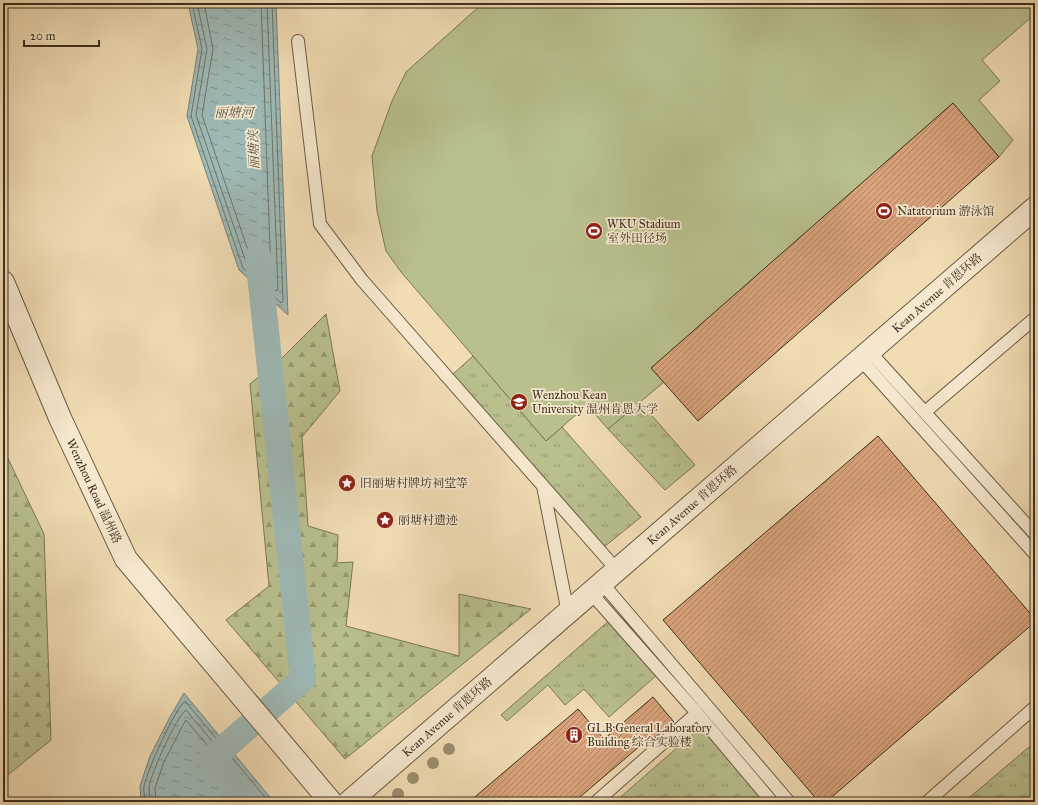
<svg xmlns="http://www.w3.org/2000/svg" width="1038" height="805" font-family="'IM FELL Great Primer','Noto Serif SC',serif">
	<style>
		.grass { fill: url(#grass-tufts); stroke: #7a7856 }
		.forest { fill: url(#forest-firs); stroke: #7a7856 }
		.park { fill: #b9c08e; stroke: #7a7856 }
		.water { fill: url(#water-ripples); stroke: #778279 }
		.lines { fill: none; stroke-linecap: round; stroke-linejoin: round }
		.shore { stroke: #6d746a; stroke-width: 1 }
		.canal { stroke: #9eb9b6; stroke-width: 26 }
		.building { fill: url(#building-hatch); stroke: #3c2f1d }
		.lane-casing { stroke: #695a43; stroke-width: 14 }
		.street-casing { stroke: #695a43; stroke-width: 24 }
		.lane { stroke: #f6e8ce; stroke-width: 12 }
		.street { stroke: #f6e8ce; stroke-width: 22 }
		.tree { fill: #9b8d6e }
		.labels { text-anchor: middle; stroke-width: 3.5; stroke-linejoin: round; paint-order: stroke }
		.poi-label { font-size: 12px; fill: #3c2f1d; stroke: #f6e8ce; text-anchor: start }
		.street-label { font-size: 12px; fill: #3c2f1d; stroke: #f6e8ce }
		.water-label { font-size: 13px; font-style: italic; fill: #545243; stroke: #f6e8ce }
	</style>
	<defs>
		<pattern id="grass-tufts" width="24" height="20" patternUnits="userSpaceOnUse"><rect width="24" height="20" fill="#b9c08e"/><path d="M3 7l-1-3M5 7V3M7 7l1-3M15 17l-1-3M17 17v-4M19 17l1-3" fill="none" stroke="#989c73"/></pattern>
		<pattern id="forest-firs" width="22" height="20" patternUnits="userSpaceOnUse"><rect width="22" height="20" fill="#b9c08e"/><path d="M5 1l3.5 6h-7zM16 11l3.5 6h-7z" fill="#989c73"/></pattern>
		<pattern id="water-ripples" width="26" height="14" patternUnits="userSpaceOnUse"><rect width="26" height="14" fill="#9eb9b6"/><path d="M2 4q2-2 4 0t4 0M15 11q2-2 4 0t4 0" fill="none" stroke="#829793"/></pattern>
		<pattern id="building-hatch" width="6" height="6" patternUnits="userSpaceOnUse"><rect width="6" height="6" fill="#d9a37c"/><path d="M-1 1l2-2M0 6l6-6M5 7l2-2" fill="none" stroke="#b18565"/></pattern>
	</defs>
	<rect width="100%" height="100%" fill="#f1dcb4"/>
	<filter id="stains"><feTurbulence type="fractalNoise" baseFrequency=".005" numOctaves="4"/><feColorMatrix values="0 0 0 0 .2 0 0 0 0 .09 0 0 0 0 .02 0 0 0 .5 -.17"/></filter>
	<radialGradient id="worn" r=".72"><stop offset=".6" stop-color="#630" stop-opacity="0"/><stop offset="1" stop-color="#630" stop-opacity=".3"/></radialGradient>
	<path class="grass" d="M473 356 546 441 562 427 641 517 604 547 452 375Z
		M640 402 695 465 665 490 608 429Z
		M611 619 658 674 609 717 584 689 565 705 548 685 507 721 501 715Z
		M703 725 770 802H615Z
		M1035 742V802H964Z"/>
	<path class="forest" d="M326 314 340 391 302 437 308 526 338 535 337 563 353 562 346 626 459 656V594L531 609 345 759 226 620 269 586 250 384 281 359Z
		M3 448 44 534 51 740 3 779Z"/>
	<path class="park" d="M483 3H1035V14L982 60 1000 81 979 100 1013 140 999 157 953 104 651 368 664 382 608 429 587 405 546 441 401 272 386 251 377 211 372 156 392 101 406 72Z"/>
	<path class="water" d="M188 3H276L288 315 239 270 187 116 198 49Z
		M184 693 274 802H141L140 786 150 756 170 717Z"/>
	<g class="lines">
		<path class="shore" d="M192 3 202 49 191 116 243 268 281 303 283 301 272 3
			M197 3 207 49 196 115 247 265 276 291 278 289 267 3
			M204 3 213 49 202 115 252 262 269 277 271 275 261 3
			M145 802C145 797 143 791 144 786 147 771 174 711 185 701L269 802
			M150 802C150 797 149 791 149 786 152 772 175 719 186 710L263 802
			M156 802 155 788 164 762 183 725 186 720 255 802"/>
		<path class="canal" d="M247 802 211 759 303 679 258 256"/>
	</g>
	<path class="building" d="M953 103 999 157 698 421 651 368Z
		M878 436 1035 619V622L826 802H819L663 620Z
		M653 697 674 722 649 743 647 740 574 802H469L578 709 604 739Z"/>
	<g class="lines">
		<defs>
			<path id="lane" d="M298 41 320 224 362 280 617 570
				M870 352 1035 534
				M861 360 1035 554
				M925 412 1035 318
				M543 486 568 613
				M602 583 789 802
				M591 593 697 713 596 802
				M697 713 772 802
				M927 802 1035 707"/>
			<path id="street" d="M3 282 60 418 126 559 331 802
				M349 802 1035 208"/>
		</defs>
		<use href="#lane" class="lane-casing"/>
		<use href="#street" class="street-casing"/>
		<use href="#lane" class="lane"/>
		<use href="#street" class="street"/>
	</g>
	<g class="tree">
		<circle cx="449" cy="749" r="6"/>
		<circle cx="433" cy="763" r="6"/>
		<circle cx="413" cy="778" r="6"/>
		<circle cx="398" cy="794" r="6"/>
	</g>
	<defs>
		<symbol id="stadium-disc" viewBox="-11 -11 22 22"><circle r="9.5" fill="#8f2418" stroke="#f6e8ce"/><path d="M0-5a6.5 5 0 1 0 0 10a6.5 5 0 1 0 0-10ZM-3.5-1.8h7v3.6h-7Z" fill="#fff"/></symbol>
		<symbol id="university-disc" viewBox="-11 -11 22 22"><circle r="9.5" fill="#8f2418" stroke="#f6e8ce"/><path d="M0-5L7-2L0 1L-7-2ZM-4 1L0 2.5L4 1V4Q0 6-4 4Z" fill="#fff"/></symbol>
		<symbol id="sight-disc" viewBox="-11 -11 22 22"><circle r="9.5" fill="#8f2418" stroke="#f6e8ce"/><path d="M0-6L1.8-2.2L6-1.7L2.9 1.2L3.7 5.4L0 3.3L-3.7 5.4L-2.9 1.2L-6-1.7L-1.8-2.2Z" fill="#fff"/></symbol>
		<symbol id="building-disc" viewBox="-11 -11 22 22"><circle r="9.5" fill="#8f2418" stroke="#f6e8ce"/><path d="M-4-6H4V6H1V3H-1V6H-4ZM-2.5-4.3h1.7v1.8h-1.7ZM.8-4.3h1.7v1.8H.8ZM-2.5-1h1.7V.8h-1.7ZM.8-1h1.7V.8H.8Z" fill="#fff"/></symbol>
	</defs>
	<g fill-rule="evenodd">
		<use href="#stadium-disc" x="874" y="201" width="20" height="20"/>
		<use href="#stadium-disc" x="584" y="221" width="20" height="20"/>
		<use href="#university-disc" x="509" y="392" width="20" height="20"/>
		<use href="#sight-disc" x="337" y="473" width="20" height="20"/>
		<use href="#sight-disc" x="375" y="510" width="20" height="20"/>
		<use href="#building-disc" x="564" y="725" width="20" height="20"/>
	</g>
	<g class="labels">
		<g class="poi-label">
			<text x="897" y="215">Natatorium 游泳馆</text>
			<text x="607" y="228">WKU Stadium<tspan x="607" dy="14">室外田径场</tspan></text>
			<text x="532" y="399">Wenzhou Kean<tspan x="532" dy="14">University 温州肯恩大学</tspan></text>
			<text x="360" y="487">旧丽塘村牌坊祠堂等</text>
			<text x="398" y="524">丽塘村遗迹</text>
			<text x="587" y="732">GLB·General Laboratory<tspan x="587" dy="14">Building 综合实验楼</tspan></text>
		</g>
		<g class="street-label">
			<text transform="translate(937 293) rotate(-41)" y="4">Kean Avenue 肯恩环路</text>
			<text transform="translate(94 491) rotate(65)" y="4">Wenzhou Road 温州路</text>
			<text transform="translate(692 505) rotate(-41)" y="4">Kean Avenue 肯恩环路</text>
			<text transform="translate(447 717) rotate(-41)" y="4">Kean Avenue 肯恩环路</text>
		</g>
		<g class="water-label">
			<text x="234" y="117">丽塘河</text>
			<text transform="translate(253 150) rotate(-92)" y="5">丽塘浃</text>
		</g>
	</g>
	<rect width="1038" height="805" fill="none" stroke="#f1dcb4" stroke-width="16"/>
	<rect x="4" y="4" width="1030" height="797" fill="none" stroke="#3c2f1d" stroke-width="2"/>
	<rect x="8" y="8" width="1022" height="789" fill="none" stroke="#3c2f1d"/>
	<path d="M24 40v6h75v-6" fill="none" stroke="#3c2f1d" stroke-width="2"/>
	<text x="30" y="40" font-size="12" fill="#3c2f1d" stroke="#f6e8ce" stroke-width="3" paint-order="stroke">20 m</text>
	<rect width="100%" height="100%" filter="url(#stains)"/>
	<rect width="100%" height="100%" fill="url(#worn)"/>
</svg>
